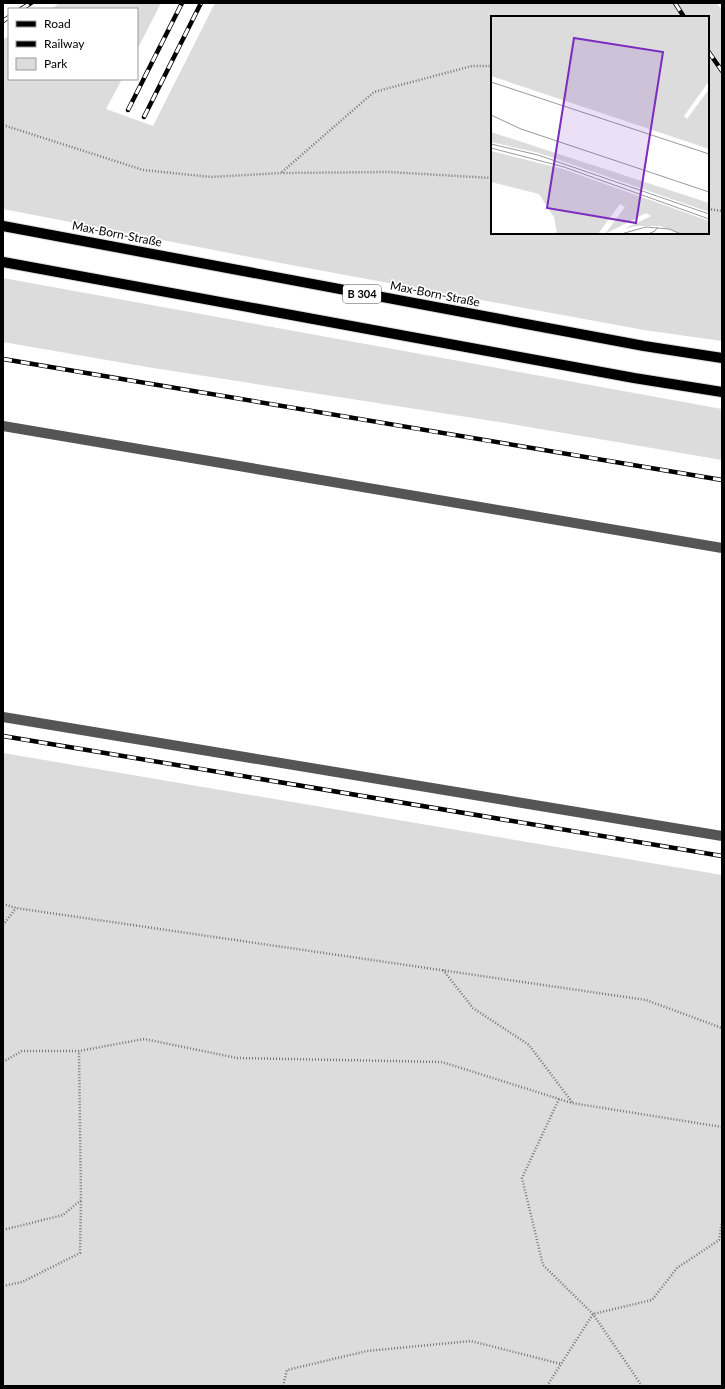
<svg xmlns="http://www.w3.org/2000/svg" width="725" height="1389" font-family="Lato,sans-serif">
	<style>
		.green { fill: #dcdcdc; fill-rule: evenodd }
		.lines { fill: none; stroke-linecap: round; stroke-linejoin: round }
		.major-casing { stroke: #dbdbdb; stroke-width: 12 }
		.path { stroke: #777; stroke-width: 2.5; stroke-dasharray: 1 2; stroke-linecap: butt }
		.minor { stroke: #555; stroke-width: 10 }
		.major { stroke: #000; stroke-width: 10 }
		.rail-casing { stroke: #000; stroke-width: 4.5 }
		.rail { stroke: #fff; stroke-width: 3; stroke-dasharray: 9; stroke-linecap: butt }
		.labels { text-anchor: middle; stroke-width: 3.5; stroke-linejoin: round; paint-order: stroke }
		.shield { fill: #fff; stroke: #4c4c4c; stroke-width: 1 }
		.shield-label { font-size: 11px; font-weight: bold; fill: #000 }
		.street-label { font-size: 12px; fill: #000; stroke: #fff }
		.inset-road { fill: none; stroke: #999; stroke-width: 1 }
		.view { fill: #7b2cbf; fill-opacity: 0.15; stroke: #7b2cbf; stroke-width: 2 }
		.inset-edge { fill: none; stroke: #000; stroke-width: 2 }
	</style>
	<rect width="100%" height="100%" fill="#fff"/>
	<path class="green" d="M60 3H161L137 50V9H51Z
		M215 3H716L722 10V341L644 330 291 265 3 209V40L9 36V79H122L106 109 153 126ZM492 17H708V233H492Z
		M3 278 722 409V460L499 422 147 367 3 342Z
		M3 753 722 875V1386H3Z"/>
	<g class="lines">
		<defs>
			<path id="major" d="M3 226 644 346 722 358
				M3 262 634 378 722 392"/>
		</defs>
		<use href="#major" class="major-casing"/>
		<path class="path" d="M3 125 143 170 211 177 281 173 389 172 492 178
			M282 172 374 92 472 66H492
			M708 209 722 211
			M3 904 16 908 646 1000 722 1028
			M3 925 16 908
			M443 970 473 1008 529 1045 572 1102
			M3 1062 22 1051H79L144 1039 237 1058 442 1062 572 1103 722 1127
			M559 1099 522 1178 543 1265 593 1314 642 1386
			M3 1230 63 1215 81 1200 79 1051
			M3 1286 22 1282 80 1253 81 1201
			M283 1386 287 1370 367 1351 471 1341 561 1364
			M547 1386 593 1314 652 1300 677 1268 719 1240 722 1222"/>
		<path class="minor" d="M3 426 722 548
			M3 717 722 836"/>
		<use href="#major" class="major"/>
		<defs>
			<path id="rail" d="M675 3 684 17
				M21 9 31 3
				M3 21 9 17
				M708 51 722 71
				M128 110 182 3
				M144 117 201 3
				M3 359 722 480
				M3 736 722 856"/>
		</defs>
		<use href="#rail" class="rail-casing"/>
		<use href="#rail" class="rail"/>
	</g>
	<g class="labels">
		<rect class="shield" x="343" y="285" width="38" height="18" rx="3"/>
		<g class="shield-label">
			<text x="362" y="298">B 304</text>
		</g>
		<g class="street-label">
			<text transform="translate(117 234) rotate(11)" y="4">Max-Born-Straße</text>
			<text transform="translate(435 294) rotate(11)" y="4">Max-Born-Straße</text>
		</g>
	</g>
	<g transform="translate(491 16)">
		<rect width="218" height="218" fill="#fff"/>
		<path d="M0 0H218V65L193 100 196 103 218 73V133L0 60ZM0 116 218 187V196L48 137 0 126ZM0 135 72 153 218 205V218H189L169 210H145L133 213 160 200 155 197 114 218 134 191 129 188 107 218H66L63 201 48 178 0 166Z" fill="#dcdcdc"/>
		<path class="inset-road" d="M0 66 218 138M0 99 30 113 218 176M0 128 47 139 218 198M0 132 73 151 218 203M130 218 155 211 178 213 190 218M157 218 164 215 167 211"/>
		<path class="view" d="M83 22 172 36 145 207 56 192Z"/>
		<rect width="218" height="218" class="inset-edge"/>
	</g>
	<rect width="725" height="1389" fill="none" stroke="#000000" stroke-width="8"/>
	<rect x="8" y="8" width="130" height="72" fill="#ffffff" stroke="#999999"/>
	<rect x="16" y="21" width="20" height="6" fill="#000000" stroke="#999999"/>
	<text x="44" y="28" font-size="12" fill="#000000">Road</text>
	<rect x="16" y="41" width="20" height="6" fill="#000000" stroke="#999999"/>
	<text x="44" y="48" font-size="12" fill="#000000">Railway</text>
	<rect x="16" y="58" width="20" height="12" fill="#dcdcdc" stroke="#999999"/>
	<text x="44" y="68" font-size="12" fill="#000000">Park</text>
</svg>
